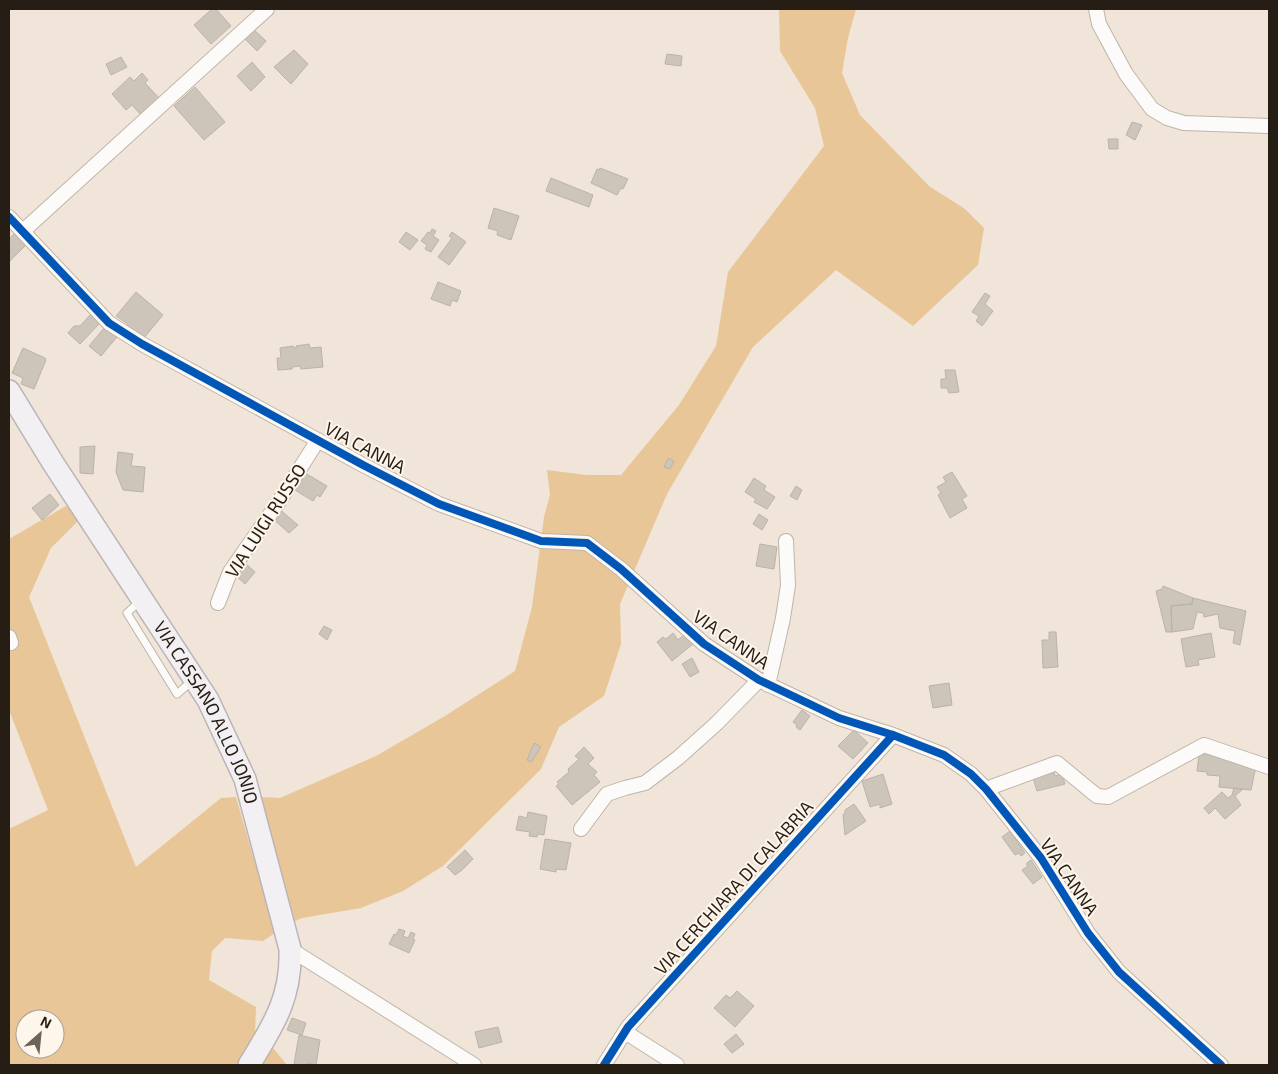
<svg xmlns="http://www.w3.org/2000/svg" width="1278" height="1074" font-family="'Exo 2',sans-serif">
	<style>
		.forest { fill: #e8c698; fill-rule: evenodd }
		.building { fill: #cec5ba; stroke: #bbb3a9 }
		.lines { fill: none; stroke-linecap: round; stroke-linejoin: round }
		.lane-casing { stroke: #bdb5ab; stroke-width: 9 }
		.street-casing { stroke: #bdb5ab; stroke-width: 16 }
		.primary-casing { stroke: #bbb4b7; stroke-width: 24 }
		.lane { stroke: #fdfbf9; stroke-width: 7 }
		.street { stroke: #fdfbf9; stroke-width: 14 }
		.primary { stroke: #f3f0f3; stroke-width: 21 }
		.cycleway-casing { stroke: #fef5eb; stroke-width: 11 }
		.cycleway { stroke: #0057b8; stroke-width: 8 }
		.labels { text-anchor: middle; stroke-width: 4; stroke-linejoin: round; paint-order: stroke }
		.street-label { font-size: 18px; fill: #261e15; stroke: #fef5eb }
	</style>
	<rect width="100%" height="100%" fill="#f0e5d8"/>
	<path class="forest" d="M779 9H856L848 38 842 73 860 115 929 186 965 209 984 228 978 265 913 326 836 270 753 347 667 494 620 604 621 644 604 696 559 727 541 769 443 866 403 891 361 908 302 918 293 922 261 797 280 798 376 756 445 716 515 671 532 607 544 517 550 495 547 470 586 475H621L679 405 716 346 728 272 824 146 815 108 780 51Z
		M66 506 80 519 51 548 29 597 136 867 221 798 236 797 275 933 263 941 225 938 212 951 209 980 256 1007 255 1034 273 1048 287 1065H9V829L48 810 9 710V539ZM25 1019H55V1049H25Z"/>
	<path class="building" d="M212 9H216L231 26 211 44 194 25Z
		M250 26 266 41 257 51 241 35Z
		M294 50 308 64 291 84 274 67Z
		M667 54 682 56 681 66 665 64Z
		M121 57 127 67 111 75 106 64Z
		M252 62 265 77 251 91 237 76Z
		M142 73 148 80 145 83 160 99 142 116 132 105 126 110 112 94 130 77 134 81Z
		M195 87 225 122 204 140 174 106Z
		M1132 122 1142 125 1135 140 1126 135Z
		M1108 139H1118V149H1109Z
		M600 168 628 179 623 189 621 188 617 195 591 183 597 169 599 170Z
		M551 178 593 195 589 207 546 191Z
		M494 208 519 216 511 240 497 235 498 231 488 228Z
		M432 229 436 231 433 236 439 240 431 252 425 249 427 245 421 241 428 232 430 233Z
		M406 232 418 240 410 250 399 242Z
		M452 232 466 242 449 265 438 257 452 238 449 236Z
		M14 234 26 245 9 262V239Z
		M438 282 461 291 457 302 452 300 450 306 431 299Z
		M136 292 163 315 143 339 126 330 128 324 116 316Z
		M985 293 990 296 985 304 993 311 982 326 976 321 979 316 972 312Z
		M91 314 100 323 80 344 68 333 74 326H80Z
		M105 327 117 337 101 356 89 346Z
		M309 344 310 348 321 347 323 367 301 369 300 366 292 367V369L278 370 277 358H281L280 348 293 346 294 348H296V346Z
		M23 348 45 358 46 360 34 389 21 384 23 378 12 373Z
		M945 370H955L959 392 949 393 947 388H941V379H946Z
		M95 446 93 474 80 473V447Z
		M118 452 133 454 131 466 145 467 143 492 123 490 116 472Z
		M668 458 674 461 670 469 664 467Z
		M300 470 327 486 320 497 317 495 313 501 290 487Z
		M952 472 967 496 962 499 967 508 950 518 938 495 941 493 937 487 946 482 943 477Z
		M754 478 766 486 764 490 775 497 767 509 754 502 756 499 745 492Z
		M796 486 802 490 797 500 790 496Z
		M50 494 59 505 42 520 32 508Z
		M279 509 298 525 289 533 271 517Z
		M759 514 768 520 762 530 753 524Z
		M760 544 777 547 774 569 756 566Z
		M245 563 255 572 245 584 235 575Z
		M1163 586 1193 598 1192 604 1171 606 1172 632H1166L1156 591 1162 589Z
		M1193 598 1246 611 1240 645 1233 643 1235 631 1220 628 1218 614 1204 617 1203 613 1197 612 1193 629 1172 632 1171 606 1192 604Z
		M324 626 332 630 327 640 319 634Z
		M1049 632H1056L1058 667 1043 668 1042 640H1049Z
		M673 633 678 640 685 634 693 644 672 661 657 642 663 637 666 639Z
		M1211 633 1215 657 1198 660 1199 665 1186 667 1181 639Z
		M692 658 699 672 690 677 682 664Z
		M949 683 952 705 933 708 929 686Z
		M802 710 810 716 800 730 796 727 797 725 793 722Z
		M854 730 868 743 853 759 838 746Z
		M534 743 541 747 531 762 527 760Z
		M584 747 594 758 588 764 597 772 594 775 600 782 572 805 556 786 559 784 557 782 569 772 568 769 579 759 575 756Z
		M1199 754 1241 759 1256 766 1251 790 1219 787 1220 776 1207 775V772L1197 771Z
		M1053 768 1055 776 1062 774 1065 784 1037 791 1032 774Z
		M883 774 892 804 880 808V804L870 807 862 781Z
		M1234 788 1243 789 1235 796 1241 805 1225 819 1215 808 1209 814 1204 808 1222 792 1228 798 1232 795Z
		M854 804 866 821 845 835 843 815 845 812V810Z
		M528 812 547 816 544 835 538 834 537 837 529 836 530 832 516 830 519 816 527 818Z
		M1010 831 1025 853 1021 856 1019 853 1015 855 1002 837Z
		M545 839 571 843 566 870 556 869V872L540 869Z
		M465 850 473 859 462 870 455 875 447 867Z
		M1031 860 1042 877 1033 884 1022 870 1028 866 1026 864Z
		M399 929 405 931 403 936 408 938 411 932 415 934 413 939 415 940 409 953 389 944 394 934 396 935Z
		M737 991 754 1006 735 1027 714 1008 726 995 730 998Z
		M292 1018 306 1023 302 1035 287 1030Z
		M498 1027 502 1042 479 1048 475 1032Z
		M736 1034 744 1044 732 1053 724 1044Z
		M299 1035 320 1040 316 1065 307 1063V1065L294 1064Z"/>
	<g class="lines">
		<defs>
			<path id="lane" d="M140 601 127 613 177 694 193 680"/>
			<path id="street" d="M1096 9 1099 24 1126 74 1152 109 1167 118 1184 123 1269 126
				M9 217 109 323 142 344 363 465 439 504 541 541 587 543 621 569 704 644 759 680 839 718 893 735 944 755 971 774 986 789 1041 858 1088 933 1119 972 1221 1065
				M23 231 267 9
				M218 603 230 572 278 503 318 440
				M9 637 11 643
				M768 685 783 618 788 585 786 541
				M986 789 1057 763 1097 796 1108 797 1204 745 1269 767
				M581 829 607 794 625 788 645 783 678 758 717 723 759 680
				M290 949 474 1065
				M625 1032 677 1065
				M604 1065 628 1027 893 735"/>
			<g id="primary">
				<path id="s1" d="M9 391 53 463 208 700 245 779 290 949C292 997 273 1026 249 1065"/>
			</g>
		</defs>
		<use href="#lane" class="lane-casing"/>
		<use href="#street" class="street-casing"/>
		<use href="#primary" class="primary-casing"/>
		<use href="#lane" class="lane"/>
		<use href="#street" class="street"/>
		<use href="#primary" class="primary"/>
		<defs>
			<path id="cycleway" d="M9 217 109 323 142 344 363 465 439 504 541 541 587 543 621 569 704 644 759 680 839 718 893 735 944 755 971 774 986 789 1041 858 1088 933 1119 972 1221 1065
				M604 1065 628 1027 893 735"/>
		</defs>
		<use href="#cycleway" class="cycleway-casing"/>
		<use href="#cycleway" class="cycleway"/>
	</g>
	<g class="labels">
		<g class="street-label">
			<text transform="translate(365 448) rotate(28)" y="6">VIA CANNA</text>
			<text transform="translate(266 521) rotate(-57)" y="6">VIA LUIGI RUSSO</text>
			<text transform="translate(731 640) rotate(35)" y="6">VIA CANNA</text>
			<text dy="6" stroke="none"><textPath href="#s1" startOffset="378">VIA CASSANO ALLO JONIO</textPath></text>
			<text transform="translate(1069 877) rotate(56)" y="6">VIA CANNA</text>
			<text transform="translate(734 888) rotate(-48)" y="6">VIA CERCHIARA DI CALABRIA</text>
		</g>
	</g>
	<rect width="1278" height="1074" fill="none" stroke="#261e15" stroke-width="20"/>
	<g transform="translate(40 1034) rotate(27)"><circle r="24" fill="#fef5eb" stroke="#a89f95"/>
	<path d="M0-4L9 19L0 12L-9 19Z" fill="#6d6459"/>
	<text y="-8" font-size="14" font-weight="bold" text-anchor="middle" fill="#261e15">N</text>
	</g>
</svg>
